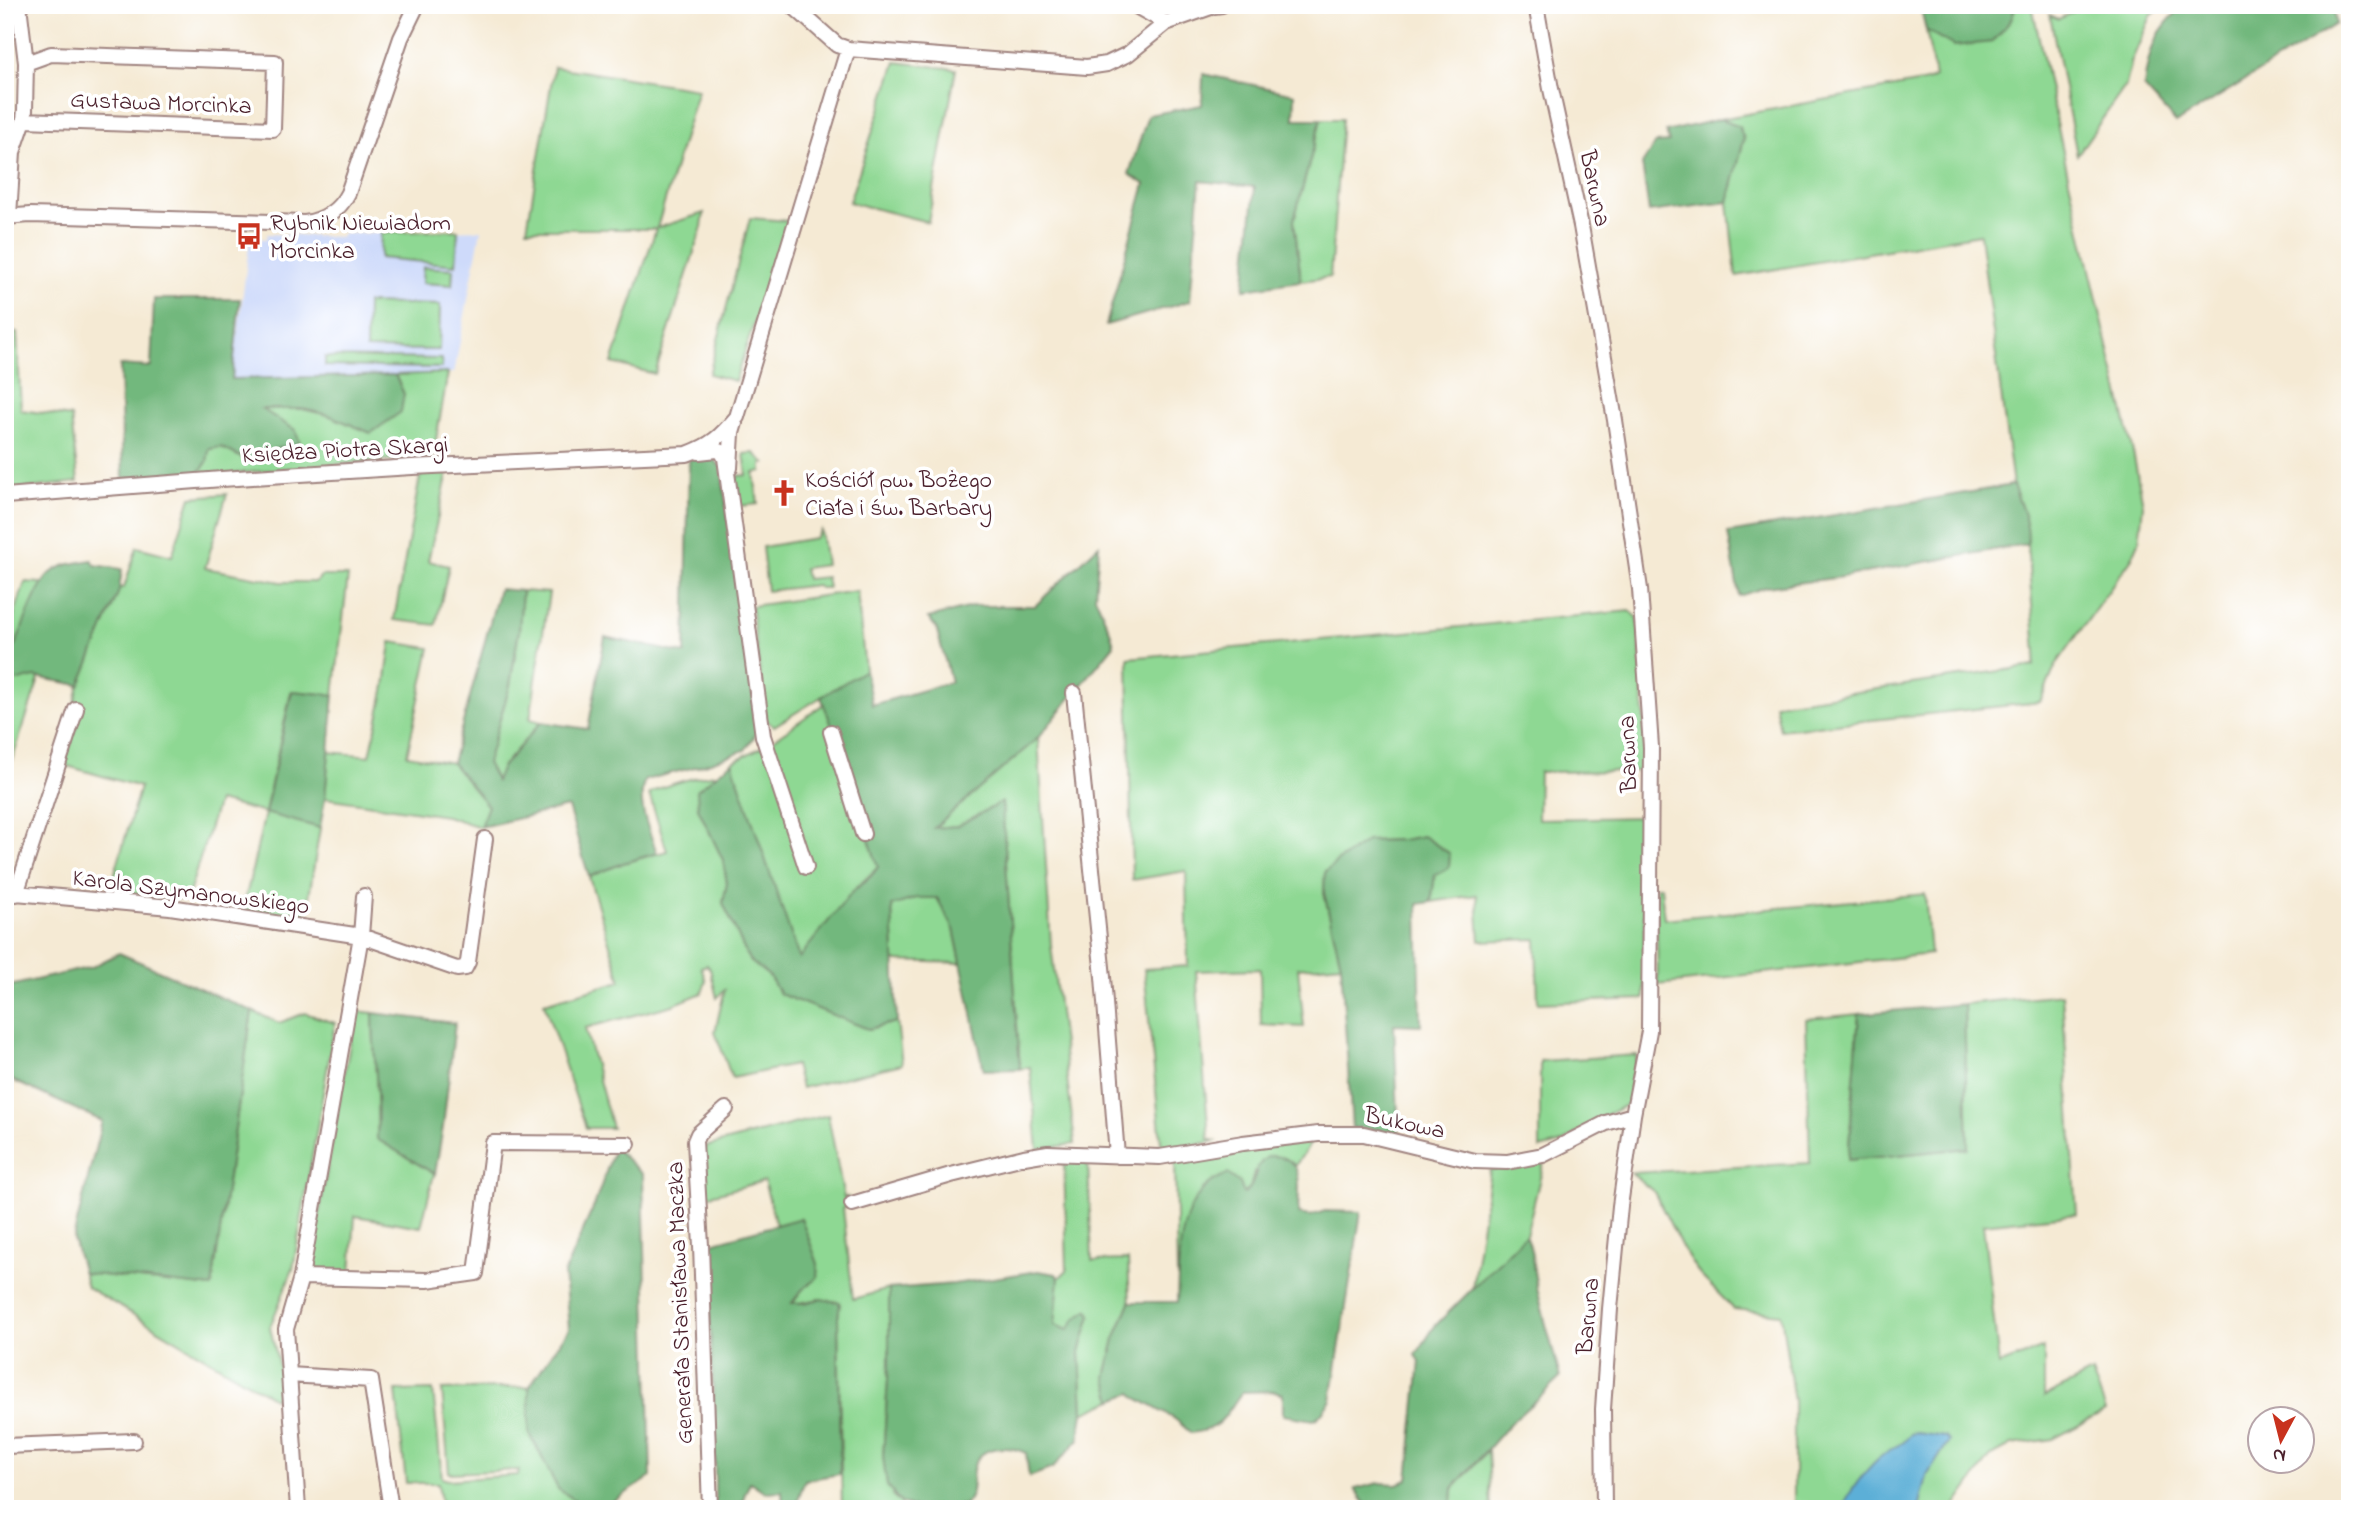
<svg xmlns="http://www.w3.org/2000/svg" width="2355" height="1514" font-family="'Indie Flower',sans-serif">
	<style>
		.built { fill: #cedafa }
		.green { fill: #8ed893; stroke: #6c7c5f; stroke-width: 2 }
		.forest { fill: #72b87d; stroke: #5e6c54; stroke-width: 2 }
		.water { fill: #5cafd7; stroke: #536781; stroke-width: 2 }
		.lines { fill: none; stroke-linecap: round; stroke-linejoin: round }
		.street-casing { stroke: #a08480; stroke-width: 18 }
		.street { stroke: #fff; stroke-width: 14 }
		.labels { text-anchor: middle; stroke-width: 7; stroke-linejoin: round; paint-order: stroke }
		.street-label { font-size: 24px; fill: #4a1f2b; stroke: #fff }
		.poi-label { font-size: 24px; fill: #4a1f2b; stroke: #fff; text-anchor: start }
	</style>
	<rect width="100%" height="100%" fill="#fff"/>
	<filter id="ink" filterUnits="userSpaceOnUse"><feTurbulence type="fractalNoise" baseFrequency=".0143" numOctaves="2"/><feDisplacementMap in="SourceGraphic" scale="14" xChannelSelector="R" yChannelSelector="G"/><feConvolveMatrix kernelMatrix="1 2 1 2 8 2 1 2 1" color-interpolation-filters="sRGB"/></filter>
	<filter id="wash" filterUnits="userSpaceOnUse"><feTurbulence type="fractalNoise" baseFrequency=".00686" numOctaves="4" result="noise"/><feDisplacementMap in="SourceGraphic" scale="28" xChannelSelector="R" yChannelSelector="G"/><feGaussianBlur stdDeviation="1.57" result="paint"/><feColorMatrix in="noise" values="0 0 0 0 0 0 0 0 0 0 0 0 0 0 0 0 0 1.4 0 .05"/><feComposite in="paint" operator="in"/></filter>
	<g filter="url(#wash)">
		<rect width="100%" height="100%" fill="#f5ead4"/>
		<path class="built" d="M481 230 454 373 232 379 250 238 266 239 267 234 341 237 342 234Z"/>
		<path class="green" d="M2016 5H2032L2069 180 2134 457 2143 505 2139 542 2132 558 2056 665 2040 702 1780 730 1775 704 2034 666 2036 653 2027 544 2028 540 2021 506 2013 485 1980 234 1736 276 1728 202 1744 139 1739 127 1720 119 1927 81 1935 77 1926 30 1954 46 2011 20Z
			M2086 5H2164L2151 16 2132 60 2126 85 2077 155 2050 15 2059 19Z
			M896 62 956 69 928 222 849 202Z
			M554 67 698 89 657 228 704 213 702 227 655 374 612 363 656 229H527Z
			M1321 119H1342L1330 277 1301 281 1294 220Z
			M750 218 788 221 735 381 709 374Z
			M458 230 456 265 380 258 381 233Z
			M423 267 453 269 452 285 422 283Z
			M367 303 440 305 439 350 366 349Z
			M5 332 17 333 21 410 71 417 78 482 5 491Z
			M325 357 442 359V368L325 366Z
			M448 373 433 456 196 477 207 462 209 449 221 447 246 460 295 430 260 409H303L328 415 371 433 404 394 395 375Z
			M754 453 765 463 762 464V471L754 473 758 504 740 506 736 476 747 475 744 454Z
			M449 468 428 561 449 566 436 625 394 620 421 471Z
			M227 494 205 568 281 582H316L321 576H348L334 695 291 691 265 812 320 828 305 922 243 910 265 813 218 801 187 900 109 893 140 787 64 765 83 705 75 702 79 685 40 676 5 782V644L25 582 124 588 137 547 172 556 191 497Z
			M821 530 826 565 804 568 806 579 826 577 828 588H819L817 585 767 591 762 547 815 538Z
			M522 591 549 593 530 719 541 722 502 767 497 782 487 763 510 685 519 630Z
			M857 591 865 670 774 726 766 721 751 606Z
			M1630 611 1638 618 1644 714V771L1539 772 1538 819 1644 817V999L1538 1003 1536 939 1480 941 1477 895 1431 902 1435 875 1449 853 1423 836 1402 840 1367 841 1338 861 1325 872 1324 893 1341 964 1298 968 1304 1027 1261 1025 1260 969 1196 971 1209 1139 1215 1141 1162 1152 1144 969 1188 966 1186 871 1132 880 1128 658Z
			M391 642 430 648 407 755 452 763 488 806 480 827 446 816 325 798 329 752 370 756 385 686Z
			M824 704 837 739 878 867 851 893 799 959 732 762 766 745Z
			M1038 738 1051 945 1075 1144 1038 1149 1030 1067 1020 1069 1002 803 957 826 933 828Z
			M717 774 698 790V808L723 860 727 883 723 903 749 960 769 976 780 994 868 1029 897 1022 902 1064 801 1088 795 1065 732 1078 715 1032 725 988 717 998 710 969 707 965 701 967 706 981 702 993 673 1005 585 1028 612 1128H586L544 1003 621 981 589 877 623 863 667 851 649 794C662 785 702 775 717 774Z
			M1661 886 1664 919 1925 894 1930 954 1658 985 1656 887Z
			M917 898H938L954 929 961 963 894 961 892 905Z
			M2062 994 2077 1214 1983 1224 1999 1365 2044 1348V1397L2092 1373 2106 1411 2053 1439 2012 1445 1990 1457 1953 1509H1794V1401L1781 1314 1734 1309 1700 1275 1683 1249 1654 1192 1631 1173 1810 1163 1806 1019 1859 1014 1848 1160 1968 1148 1964 1004Z
			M252 1011 279 1023 305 1013 335 1023 293 1269 270 1327 285 1393 274 1398 87 1287 83 1273 212 1287Z
			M356 1011 373 1013C373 1055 380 1097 377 1139L434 1174 421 1227 355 1216 351 1274 317 1273 309 1269Z
			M1637 1055 1628 1104 1593 1122 1562 1143 1540 1149V1061Z
			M828 1115 844 1198 848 1197V1206L843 1208 853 1299 889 1289V1364L883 1457 893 1496 902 1504 900 1509H842L838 1318 840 1303 820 1299 792 1304 802 1290 817 1278 818 1264 801 1219 776 1225 764 1181 703 1197 700 1148Z
			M1313 1140 1295 1166 1291 1161 1254 1172 1250 1189 1244 1194 1203 1190C1182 1220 1181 1242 1177 1278L1175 1160 1260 1146Z
			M1085 1155 1088 1162 1092 1261 1128 1260 1130 1302 1115 1339 1106 1377 1113 1400 1083 1413 1080 1352 1091 1315 1088 1310 1068 1330 1054 1325 1059 1278 1067 1270 1064 1158Z
			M1544 1162 1526 1235 1472 1289 1490 1170Z
			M529 1387V1432L558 1488 589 1509H442L438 1483H406L396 1391 433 1390 442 1478 448 1480 518 1475 519 1470 449 1473 442 1390Z
			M1488 1450 1491 1509H1445L1452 1502 1453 1489Z"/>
		<path class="forest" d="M1920 5H2016L2011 20 1993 42 1954 46 1926 30Z
			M2185 5H2334L2336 24 2176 123 2144 87C2148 51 2156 28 2185 5Z
			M1203 74 1295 94 1294 119H1321L1294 220 1301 281 1244 289 1255 187 1200 181 1190 301 1106 325 1145 184 1129 174 1148 115 1202 105Z
			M1720 119 1739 127 1744 139 1728 202 1649 212 1642 164 1656 143 1669 142 1666 132Z
			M154 299H240L232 379 395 375 404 394 401 412 371 433 328 415 303 409H262L295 430 300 443 256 454 246 460 221 447 209 449 207 462 196 477 175 480 123 478 120 365 151 367Z
			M706 457 715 460 721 467 758 731 745 750 699 766 645 780C635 802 650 832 657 853L623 863 589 877 568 807 480 827 488 806 452 763 499 589 522 591 519 630 510 685 487 763 496 781 502 767 541 722 588 729 605 637 685 654 689 459Z
			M2013 485C2019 502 2031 526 2027 544L1842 577 1766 587 1739 596 1728 533Z
			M1099 545 1095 596 1110 631 1114 645 1038 738 934 828 957 826 1002 802 1020 1069 984 1070 954 929 937 898H917L892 906 897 1022 868 1029 780 994 769 976 749 960 723 903 727 883 723 860 698 808 697 790 732 762 799 958 851 893 871 876 878 867 837 739 821 697 865 670 872 705 951 682 936 627 928 618 975 606H1035Z
			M92 560 95 565 122 569 119 591 80 685 35 677 19 681 8 678 5 680V652L13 651C21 633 36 585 51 573 62 564 79 562 92 560Z
			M292 691 334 695 325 798 320 828 265 813Z
			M1423 836 1450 854 1449 868 1435 875 1431 902 1418 904 1421 1025 1394 1024 1399 1138 1371 1128H1352L1341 964 1324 893 1325 872 1338 861 1367 841 1402 840Z
			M119 953 252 1011 212 1287 83 1273 73 1239 102 1121 5 1077V987L92 967Z
			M1964 1004 1968 1148 1848 1160 1859 1014Z
			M373 1013 455 1023 443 1127 435 1174 377 1139C380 1097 373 1055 373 1013Z
			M616 1149 643 1175 651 1477 601 1509H589L558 1489 529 1432V1387L569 1329 564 1273 594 1206 613 1152Z
			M1269 1156C1307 1155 1298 1188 1298 1214L1310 1216 1325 1211 1361 1212 1331 1400 1321 1414 1314 1420 1283 1415V1394L1275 1391 1242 1392C1224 1415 1224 1429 1191 1433L1175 1419 1135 1397 1132 1393 1113 1400 1106 1377 1115 1339 1130 1302H1177C1179 1258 1176 1191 1228 1174L1240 1183 1244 1194C1258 1184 1251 1166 1269 1156Z
			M801 1218 818 1264 817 1278 802 1290 792 1303H804L820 1299 840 1302 838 1318 840 1474 805 1480 797 1502 798 1509H783L782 1491 765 1492 750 1482 744 1496 742 1509H715V1442L707 1249 711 1243Z
			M1526 1235C1533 1249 1532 1262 1535 1277 1541 1311 1552 1344 1560 1378L1540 1397 1510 1423 1453 1488 1452 1502 1445 1509H1369L1355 1489 1379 1483 1397 1484 1408 1480 1420 1361 1416 1355 1435 1326Z
			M1038 1271 1056 1274 1059 1278 1055 1325 1068 1330 1075 1319 1088 1310 1091 1315 1080 1352 1083 1413 1079 1439 1053 1468 1029 1477 1026 1453C1010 1446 984 1444 975 1463 968 1478 979 1487 965 1505L931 1509 911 1507 902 1504 887 1486 883 1457 889 1364V1289L954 1284Z"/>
		<path class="water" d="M1917 1433 1945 1437 1949 1441 1927 1476 1919 1509H1843C1846 1494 1871 1463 1884 1454 1895 1445 1902 1446 1911 1434Z"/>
	</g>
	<g filter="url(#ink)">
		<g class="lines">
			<defs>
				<path id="street" d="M792 5 837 45 848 49 1087 67 1107 64 1128 54 1166 23 1214 6 1222 5
					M1134 5 1166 23
					M1536 5 1551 89 1581 226 1615 420 1640 589 1651 747 1649 1031 1633 1115 1620 1206 1610 1309 1603 1409 1604 1509
					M24 120 273 129 275 62 51 54 26 63
					M9 216 13 152 24 120 25 110 26 63 19 5
					M5 217 30 215 305 223C325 220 339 211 348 193L401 38 417 5
					M699 452 717 450 722 452 725 458 763 736 806 867
					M730 468 732 433 735 423
					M5 496 222 479 412 467 687 454C712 445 720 437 737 417L848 49
					M1074 693 1103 977 1117 1156
					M831 732 863 834
					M5 892 170 907 361 936 457 969 465 968 468 962 485 839
					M16 894 76 709
					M852 1204 951 1175 1024 1157 1048 1153 1160 1157 1243 1143 1318 1134H1364L1475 1161 1507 1162 1543 1155 1606 1123 1633 1115
					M301 1277 427 1280 476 1273 493 1143 628 1144
					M289 1375 371 1380 391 1509
					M5 1446 134 1441
					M298 1509 286 1329 301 1277 361 936 364 896
					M710 1509 701 1246 695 1141 698 1134 726 1109"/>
			</defs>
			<use href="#street" class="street-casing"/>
			<use href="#street" class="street"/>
		</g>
	</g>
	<defs>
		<symbol id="bus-bare" viewBox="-9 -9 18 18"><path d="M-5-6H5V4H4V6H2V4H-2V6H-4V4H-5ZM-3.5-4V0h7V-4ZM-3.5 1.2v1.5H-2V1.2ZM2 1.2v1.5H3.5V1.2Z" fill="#c8321e" stroke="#fff" stroke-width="2.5" paint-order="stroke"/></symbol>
		<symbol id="church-bare" viewBox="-9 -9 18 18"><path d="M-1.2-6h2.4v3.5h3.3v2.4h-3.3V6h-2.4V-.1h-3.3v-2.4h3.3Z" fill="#c8321e" stroke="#fff" stroke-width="2.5" paint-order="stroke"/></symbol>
	</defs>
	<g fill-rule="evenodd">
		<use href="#bus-bare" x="230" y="217" width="38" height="38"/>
		<use href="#church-bare" x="765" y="474" width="38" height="38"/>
	</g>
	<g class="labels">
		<g class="street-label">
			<text transform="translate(161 102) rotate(2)" y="8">Gustawa Morcinka</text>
			<text transform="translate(1596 188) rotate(78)" y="8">Barwna</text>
			<text transform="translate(345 449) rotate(-3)" y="8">Księdza Piotra Skargi</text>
			<text transform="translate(1627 754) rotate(-92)" y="8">Barwna</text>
			<text transform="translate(191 891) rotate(7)" y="8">Karola Szymanowskiego</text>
			<text transform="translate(1405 1122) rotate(12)" y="8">Bukowa</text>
			<text transform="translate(679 1303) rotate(-92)" y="8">Generała Stanisława Maczka</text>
			<text transform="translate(1587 1316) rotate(-85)" y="8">Barwna</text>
		</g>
		<g class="poi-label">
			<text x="270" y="230">Rybnik Niewiadom<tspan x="270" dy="28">Morcinka</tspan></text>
			<text x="805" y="487">Kościół pw. Bożego<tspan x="805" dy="28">Ciała i św. Barbary</tspan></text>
		</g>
	</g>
	<rect width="2355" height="1514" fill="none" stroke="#fff" stroke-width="28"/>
	<g transform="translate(2281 1440) rotate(187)"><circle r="33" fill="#ffffff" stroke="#b7a5aa" stroke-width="2"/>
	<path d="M0-5L12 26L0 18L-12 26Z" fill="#c8321e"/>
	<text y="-10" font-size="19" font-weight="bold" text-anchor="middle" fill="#4a1f2b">N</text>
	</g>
</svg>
